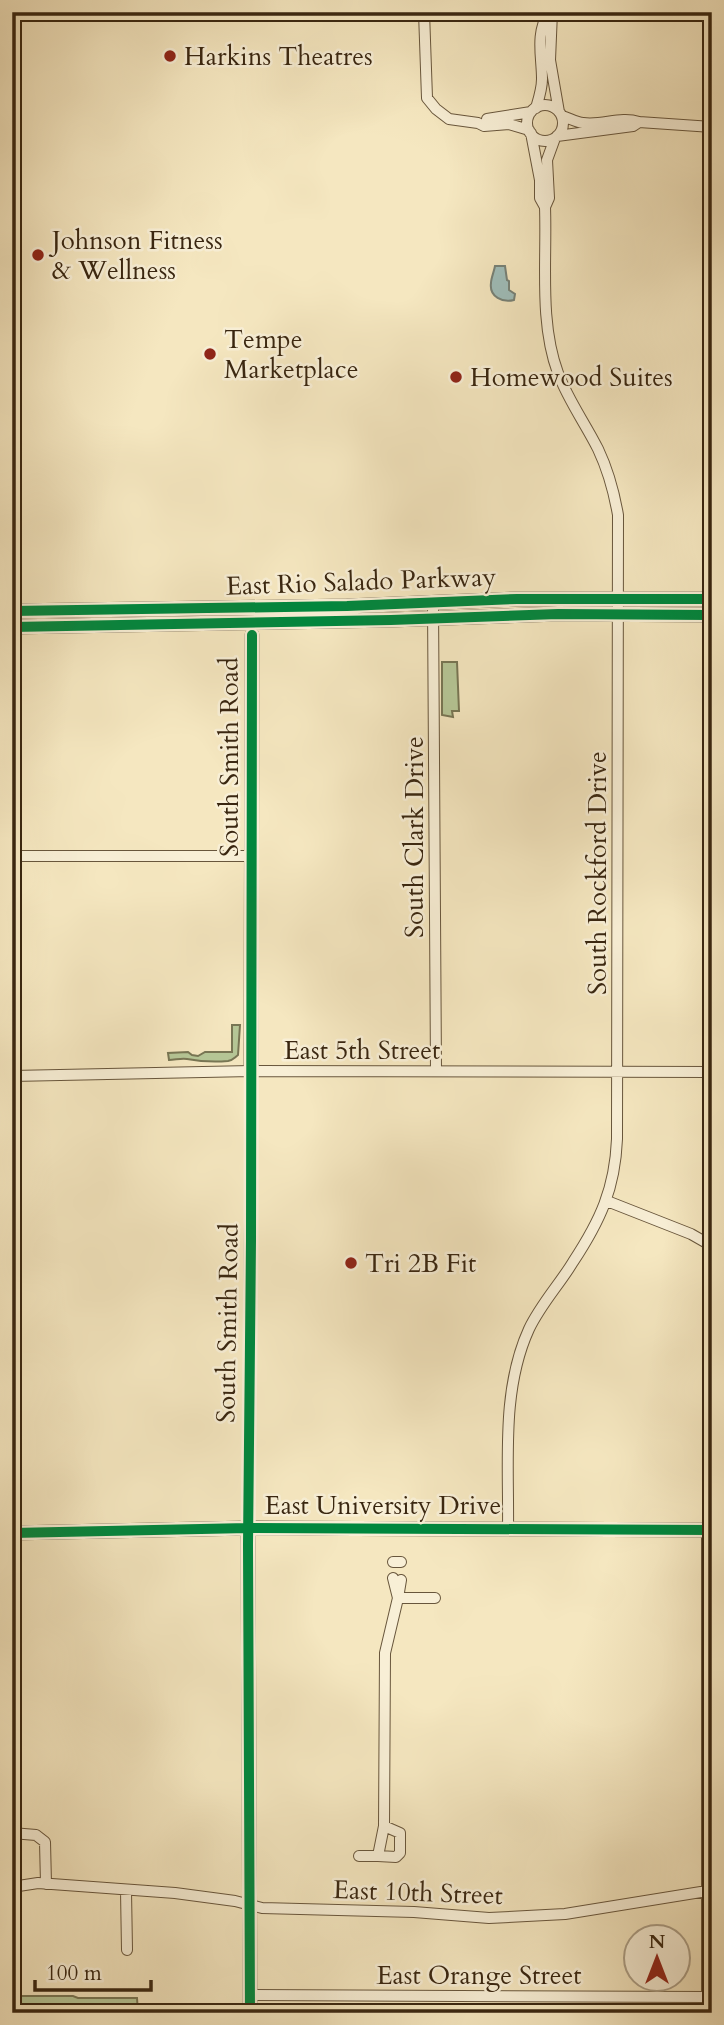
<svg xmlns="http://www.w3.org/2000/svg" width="724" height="2025" font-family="Cardo,serif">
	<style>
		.green { fill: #b6c797; stroke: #787654; stroke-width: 2 }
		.water { fill: #9fbebb; stroke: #768177; stroke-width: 2 }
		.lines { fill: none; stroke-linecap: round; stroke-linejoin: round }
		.minor-casing { stroke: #68563c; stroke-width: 12 }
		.tertiary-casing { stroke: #68563c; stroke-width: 15 }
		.secondary-casing { stroke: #392610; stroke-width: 15 }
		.minor { stroke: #f8efd6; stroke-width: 10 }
		.tertiary { stroke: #f8efd6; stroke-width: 12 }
		.secondary { stroke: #f8efd6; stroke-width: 12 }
		.cycleway-casing { stroke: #f8efd6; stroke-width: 15 }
		.cycleway { stroke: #00873e; stroke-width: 10 }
		.poi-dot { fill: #8f2418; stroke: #f8efd6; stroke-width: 2.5 }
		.labels { text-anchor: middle; stroke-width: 5; stroke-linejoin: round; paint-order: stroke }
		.poi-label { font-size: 26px; fill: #392610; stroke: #f8efd6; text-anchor: start }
		.street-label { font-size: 26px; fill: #392610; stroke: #f8efd6 }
	</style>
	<rect width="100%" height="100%" fill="#f5e7c0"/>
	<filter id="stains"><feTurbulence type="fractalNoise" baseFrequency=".00286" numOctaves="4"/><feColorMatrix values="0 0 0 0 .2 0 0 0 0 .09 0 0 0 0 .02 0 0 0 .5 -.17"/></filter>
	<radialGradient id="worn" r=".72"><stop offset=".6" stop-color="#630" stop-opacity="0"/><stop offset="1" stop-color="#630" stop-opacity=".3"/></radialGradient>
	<path class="green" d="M442 662H457L459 711H452L453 717 442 715Z
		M232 1025H240L238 1055C234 1058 233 1060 228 1061 216 1062 198 1061 187 1059 181 1058 175 1060 169 1060L168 1053 188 1052 192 1055 198 1056 205 1052H232Z
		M12 1996H73L78 1998H137L138 2013H12Z"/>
	<path class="water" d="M495 266H505L507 280 509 281V290L515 294 514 300C503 303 489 297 491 283 491 278 494 272 495 266Z"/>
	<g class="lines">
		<defs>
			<path id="minor" d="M424 12 427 98 436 109 449 119 478 123 484 126 509 124 529 130
				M552 12 550 60 559 112
				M527 123a18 18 0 1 1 36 0a18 18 0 1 1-36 0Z
				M536 108C539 98 542 89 542 79 542 56 535 34 549 12
				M562 116C569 118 576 122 583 123 602 126 620 116 639 122L712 127
				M487 119 531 112
				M531 133 540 180V198L545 207
				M557 136 633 126 639 122
				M433 604 436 1071
				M12 856H251
				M12 1076 251 1071 712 1072
				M607 1201 691 1234 712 1246
				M248 1528 251 1071
				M508 1528C509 1463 501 1390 529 1329 541 1304 559 1285 573 1262 600 1221 615 1189 617 1139L618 515C614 492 608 470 598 449 585 423 568 400 558 373 539 322 547 261 545 207L549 198 547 160 555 138
				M393 1562H401
				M393 1578 398 1598 401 1580
				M384 1826 400 1833V1853L396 1857 378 1856 384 1826 385 1653 398 1598H435
				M12 1833 36 1835 45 1842 46 1884
				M359 1856H378
				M12 1887 38 1883 175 1893 235 1901 262 1908 414 1912 489 1918 565 1914 707 1891
				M126 1891 127 1950
				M251 1995 707 1997
				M707 2013V1530"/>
			<path id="tertiary" d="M251 1071 252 635
				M248 1528 250 2013"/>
			<path id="secondary" d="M12 611 347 606 517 599H712
				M12 627 391 620 558 614 712 615
				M12 1533 248 1528 712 1530"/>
		</defs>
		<use href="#minor" class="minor-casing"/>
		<use href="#tertiary" class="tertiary-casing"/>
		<use href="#secondary" class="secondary-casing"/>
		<use href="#minor" class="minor"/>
		<use href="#tertiary" class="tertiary"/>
		<use href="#secondary" class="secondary"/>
		<defs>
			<path id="cycleway" d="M12 611 347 606 517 599H712
				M12 627 391 620 558 614 712 615
				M12 1533 248 1528 712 1530
				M250 2013 248 1545 251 1241 252 635"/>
		</defs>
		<use href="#cycleway" class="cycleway-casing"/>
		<use href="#cycleway" class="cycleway"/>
	</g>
	<g class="poi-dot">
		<circle cx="170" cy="56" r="7"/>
		<circle cx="38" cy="255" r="7"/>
		<circle cx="210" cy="354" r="7"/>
		<circle cx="456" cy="377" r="7"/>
		<circle cx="351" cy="1263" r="7"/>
	</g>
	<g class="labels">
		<g class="poi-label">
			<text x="184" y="65">Harkins Theatres</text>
			<text x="52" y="249">Johnson Fitness<tspan x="52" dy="30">&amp; Wellness</tspan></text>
			<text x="224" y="348">Tempe<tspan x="224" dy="30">Marketplace</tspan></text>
			<text x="470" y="386">Homewood Suites</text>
			<text x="365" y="1272">Tri 2B Fit</text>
		</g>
		<g class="street-label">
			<text transform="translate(361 581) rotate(-2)" y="9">East Rio Salado Parkway</text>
			<text transform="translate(229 757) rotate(-90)" y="9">South Smith Road</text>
			<text transform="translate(414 837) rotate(-90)" y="9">South Clark Drive</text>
			<text transform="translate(597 873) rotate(-90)" y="9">South Rockford Drive</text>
			<text x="362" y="1059">East 5th Street</text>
			<text transform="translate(227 1323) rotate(-89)" y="9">South Smith Road</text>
			<text x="383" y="1514">East University Drive</text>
			<text transform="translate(418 1892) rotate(2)" y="9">East 10th Street</text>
			<text x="479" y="1984">East Orange Street</text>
		</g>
	</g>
	<rect width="724" height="2025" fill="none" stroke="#f5e7c0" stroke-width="42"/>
	<rect x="14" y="14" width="696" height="1997" fill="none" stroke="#392610" stroke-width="3.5"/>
	<rect x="21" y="21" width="682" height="1983" fill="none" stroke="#392610" stroke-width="2"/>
	<g transform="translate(657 1958)"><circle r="33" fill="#f8efd6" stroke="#ac9f87" stroke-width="2"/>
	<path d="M0-5L12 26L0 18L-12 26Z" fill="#8f2418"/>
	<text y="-10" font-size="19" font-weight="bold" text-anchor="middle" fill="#392610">N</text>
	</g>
	<path d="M35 1980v10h116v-10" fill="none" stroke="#392610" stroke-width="3.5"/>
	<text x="46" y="1980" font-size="21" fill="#392610" stroke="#f8efd6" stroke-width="5" paint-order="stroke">100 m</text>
	<rect width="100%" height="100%" filter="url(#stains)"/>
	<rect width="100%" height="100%" fill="url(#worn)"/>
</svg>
